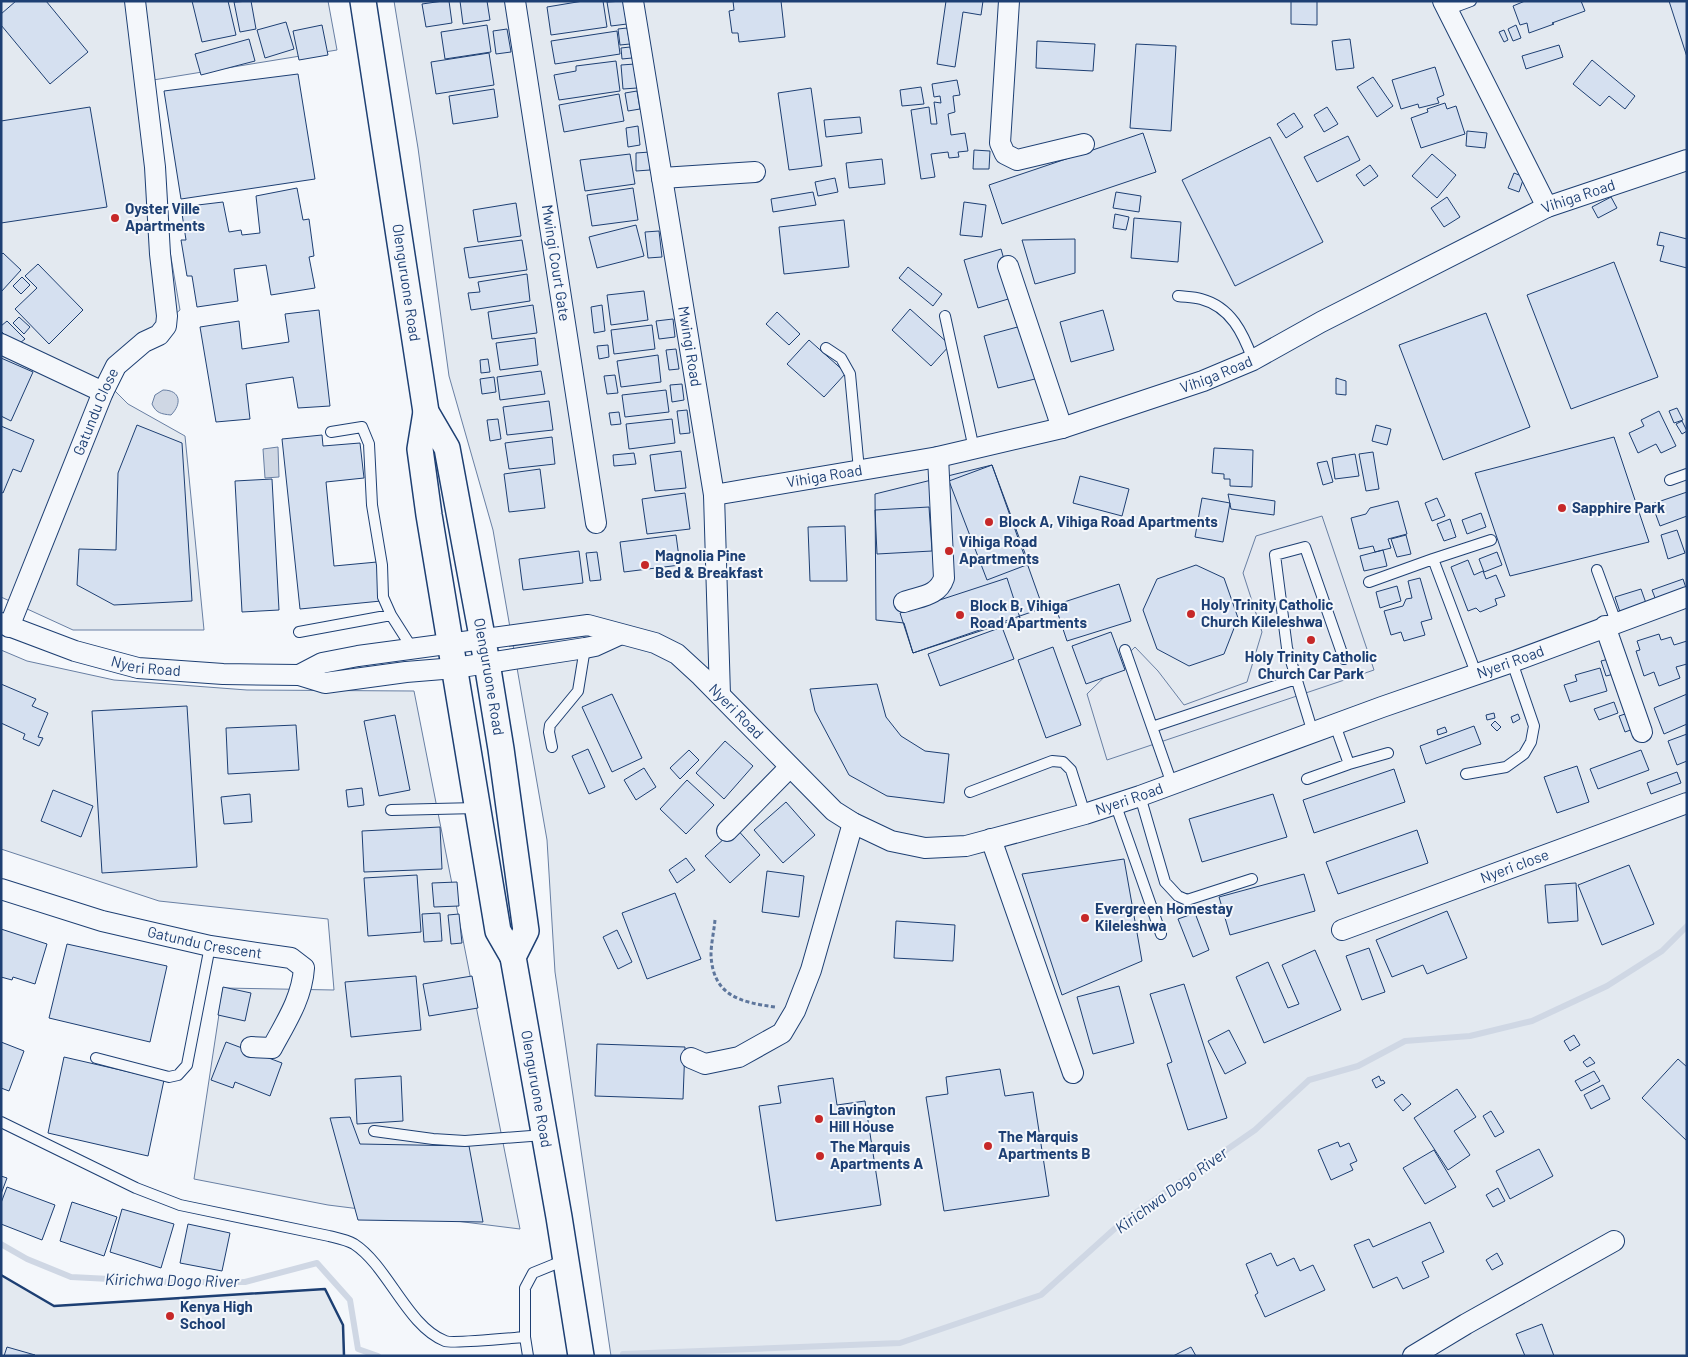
<svg xmlns="http://www.w3.org/2000/svg" width="1688" height="1357" font-family="Barlow,sans-serif">
	<style>
		.green { fill: #e3e9f0; stroke: #687fa3 }
		.parking { fill: #e3e8f0; stroke: #687fa3 }
		.water { fill: #cfd7e4; stroke: #687fa3 }
		.lines { fill: none; stroke-linecap: round; stroke-linejoin: round }
		.stream { stroke: #cfd7e4; stroke-width: 6 }
		.building { fill: #d5e0f0; stroke: #1d3f73 }
		.service-casing { stroke: #1d3f73; stroke-width: 12 }
		.minor-casing { stroke: #1d3f73; stroke-width: 22 }
		.tertiary-casing { stroke: #1d3f73; stroke-width: 28 }
		.path { stroke: #5e769c; stroke-width: 3; stroke-dasharray: 4 2.5; stroke-linecap: butt }
		.service { stroke: #f4f7fb; stroke-width: 10 }
		.minor { stroke: #f4f7fb; stroke-width: 20 }
		.tertiary { stroke: #f4f7fb; stroke-width: 25 }
		.wall { stroke: #1d3f73; stroke-width: 2.5 }
		.poi-dot { fill: #c62828; stroke: #f4f7fb; stroke-width: 2 }
		.labels { text-anchor: middle; stroke-width: 4; stroke-linejoin: round; paint-order: stroke }
		.street-label { font-size: 15px; fill: #1d3f73; stroke: #f4f7fb }
		.poi-label { font-size: 15px; font-weight: bold; fill: #1d3f73; stroke: #f4f7fb; text-anchor: start }
		.water-label { font-size: 16px; font-style: italic; fill: #1d3f73; stroke: #f4f7fb }
	</style>
	<rect width="100%" height="100%" fill="#f4f7fb"/>
	<path class="green" d="M1 1H328L337 50 141 82 180 310 100 376 128 404 185 436 204 630H73L1 597Z
		M394 1H1687V1356H611L555 972 547 840 493 530 449 376 418 148Z
		M1 650 27 661 114 680 247 690 414 691 520 1229 328 1205 194 1179 223 988 334 990 328 919 159 901 1 849Z
		M1 1275 54 1306 325 1289 343 1325 344 1356H1Z"/>
	<path class="parking" d="M1322 516 1374 670 1107 760 1087 694 1135 647 1158 671 1184 705 1247 682 1262 632 1243 573 1256 536Z"/>
	<path class="water" d="M163 390C181 390 182 404 171 415 161 414 156 413 152 404L155 395Z
		M278 447 279 477 265 478 263 449Z"/>
	<g class="lines">
		<path class="stream" d="M1 1244 27 1259 71 1277 168 1282H245L317 1263 350 1300 358 1349 378 1356
			M623 1354 900 1343 1041 1295 1121 1223 1255 1130 1309 1080 1358 1066 1405 1041 1470 1036 1532 1021 1607 986 1662 951 1687 926"/>
	</g>
	<path class="building" d="M16 1H46L88 52 50 84 1 25V14Z
		M192 1H228L236 35 202 42Z
		M251 1 256 29 240 32 234 2Z
		M443 1H449L452 23 426 27 422 4Z
		M460 1H487L490 20 463 24Z
		M583 1H603L607 27 551 35 547 7Z
		M624 1 627 24 611 26 607 2Z
		M733 1H781L785 37 739 42 738 33H732L729 11 734 10Z
		M946 1H983L981 15 963 12 955 67 937 64Z
		M1291 1H1317V25L1291 24Z
		M1525 1H1581L1585 11 1552 23 1554 24 1529 33 1527 23 1520 25 1513 6Z
		M1669 1H1687V57Z
		M286 22 294 49 265 58 257 30Z
		M322 25 328 55 299 60 293 31Z
		M487 25 491 52 445 59 441 32Z
		M1516 25 1521 38 1513 41 1508 29Z
		M627 28 630 44 620 45 618 29Z
		M507 29 511 52 496 54 493 31Z
		M1504 30 1508 40 1504 42 1499 32Z
		M617 31 620 54 555 64 551 41Z
		M249 39 255 61 201 75 195 54Z
		M1350 39 1354 68 1336 70 1332 41Z
		M1037 41 1095 44 1093 71 1036 68Z
		M1136 44 1176 46 1171 131 1130 128Z
		M1559 45 1563 57 1526 69 1522 56Z
		M630 47 632 58 622 59 621 48Z
		M489 53 494 85 436 94 431 62Z
		M1592 60 1635 96 1625 109 1609 96 1600 106 1573 84Z
		M616 61 620 91 559 100 554 75 576 71V66Z
		M635 64 637 88 623 89 621 65Z
		M1435 67 1444 95 1437 98 1439 103 1419 108 1418 104 1401 109 1392 80Z
		M298 74 315 179 181 199 164 91Z
		M1373 77 1393 106 1377 117 1357 87Z
		M957 80 960 95 953 96 955 112 948 114 951 135 965 133 968 151 958 152 959 157 949 158 948 152 931 154 935 177 921 179 911 110 929 107 931 124H937L934 102 941 103 940 96 934 97 932 84Z
		M921 87 924 104 902 106 900 90Z
		M811 88 822 166 789 170 778 93Z
		M494 89 498 117 453 124 449 96Z
		M637 91 640 109 628 111 625 93Z
		M619 94 624 121 564 132 559 105Z
		M1445 103 1447 109 1456 106 1465 134 1421 148 1411 118 1428 112 1427 109Z
		M90 107 107 207 1 223V121Z
		M1327 107 1338 124 1324 132 1314 115Z
		M1294 113 1303 127 1286 138 1277 124Z
		M860 117 862 133 826 137 824 120Z
		M638 126 640 145 628 147 626 128Z
		M1467 131 1487 133 1485 148 1466 146Z
		M1143 133 1156 172 1002 224 989 185Z
		M1348 136 1360 160 1317 182 1304 157Z
		M1270 137 1323 242 1235 286 1182 180Z
		M974 150 990 151 989 169H973Z
		M650 152V170L636 171V153Z
		M630 154 635 184 585 191 580 160Z
		M1432 154 1456 175 1437 198 1412 176Z
		M882 159 885 184 849 188 846 163Z
		M1370 165 1378 176 1364 186 1356 175Z
		M1514 173 1524 177 1519 192 1508 188Z
		M835 178 838 192 818 196 815 182Z
		M297 188 303 220 309 219 314 256 309 257 315 288 271 295 266 265 234 269 238 301 197 307 192 276H187L181 240H186L181 207 223 202 229 232 241 230 242 235 260 233 256 196Z
		M633 188 638 220 592 226 587 195Z
		M813 192 816 205 773 212 771 199Z
		M1116 192 1141 196 1139 212 1113 208Z
		M1447 197 1460 217 1444 227 1431 208Z
		M1611 197 1617 208 1598 218 1592 207Z
		M964 202 986 205 982 237 960 235Z
		M516 203 521 236 478 242 473 210Z
		M1115 214 1129 217 1126 230 1113 228Z
		M1134 218 1181 222 1178 262 1131 258Z
		M844 220 849 267 784 274 779 227Z
		M636 225 644 256 597 268 589 237Z
		M659 231 662 257 648 258 645 232Z
		M1660 232 1687 239V268L1660 261 1664 246 1657 245Z
		M1075 239V273L1035 284 1022 240Z
		M522 240 527 270 469 278 464 248Z
		M1001 249 1015 297 978 308 964 260Z
		M3 253 21 270 1 292V255Z
		M1614 262 1658 377 1571 409 1527 295Z
		M38 264 83 310 49 344 15 309 37 288 25 276Z
		M908 267 942 294 933 306 899 278Z
		M527 274 530 301 471 310 468 293 480 292 478 282Z
		M22 277 30 285 21 294 13 286Z
		M644 291 648 320 611 325 607 295Z
		M533 305 537 333 492 339 488 312Z
		M602 305 605 331 594 333 591 307Z
		M910 309 950 345 931 366 892 330Z
		M319 310 330 406 298 408 293 377 246 384 250 419 216 422 200 327 239 321 242 349 289 342 285 314Z
		M1103 310 1114 350 1071 362 1060 322Z
		M777 312 800 334 789 345 766 324Z
		M1486 313 1530 427 1443 460 1399 345Z
		M19 317 30 327 24 334 13 323Z
		M673 319 675 337 659 339 656 321Z
		M7 321 25 339 16 346 1 331V326Z
		M652 325 655 349 614 354 611 330Z
		M1025 325 1039 378 998 388 984 336Z
		M535 338 538 365 500 370 496 343Z
		M809 340 846 373 824 397 787 364Z
		M608 345 609 357 599 359 597 346Z
		M676 349 679 369 669 370 666 350Z
		M658 355 661 382 621 387 617 361Z
		M1 358 33 372 11 421 1 416Z
		M488 359 490 372 481 373 480 360Z
		M541 371 545 394 500 400 497 377Z
		M615 375 618 393 607 394 604 376Z
		M494 377 496 392 482 394 480 379Z
		M1336 378 1346 381V395L1336 394Z
		M682 384 684 400 672 402 670 385Z
		M666 390 669 412 625 417 622 395Z
		M549 401 553 430 507 435 503 407Z
		M1677 408 1683 420 1674 423 1669 411Z
		M687 410 690 433 680 434 677 411Z
		M1659 411 1676 446 1661 453 1656 444 1638 453 1629 433 1644 426 1641 420Z
		M619 412 621 424 611 425 609 413Z
		M498 419 501 439 490 441 487 420Z
		M672 419 675 443 629 449 626 424Z
		M1682 421 1687 431 1682 434 1676 424Z
		M137 425 182 443 192 601 114 605 77 585 79 549 116 550 118 473Z
		M1376 425 1391 429 1387 445 1372 441Z
		M1 426 34 440 21 472 13 469 3 493 1 492Z
		M322 435 323 446 360 443 364 478 326 482 334 566 377 562 381 601 300 609 282 439Z
		M552 437 555 464 509 469 505 443Z
		M1614 437 1649 542 1510 576 1475 473Z
		M1214 448 1253 450 1252 487 1230 486V479H1224V474L1212 473Z
		M681 451 686 488 655 491 650 455Z
		M1373 452 1379 489 1366 491 1359 454Z
		M634 453 636 464 614 466 613 455Z
		M1355 454 1359 476 1335 479 1332 458Z
		M1327 461 1333 482 1323 485 1317 463Z
		M992 465 1029 564 987 580 949 481Z
		M992 465 1043 608 913 653 904 623 876 620 875 494Z
		M540 469 545 508 509 512 504 474Z
		M1080 476 1129 489 1122 516 1073 503Z
		M272 479 279 610 242 612 235 481Z
		M1687 492V516L1660 526 1652 504Z
		M685 493 690 529 647 534 642 499Z
		M1228 494 1275 501 1274 515 1231 509Z
		M1202 498 1230 503 1223 542 1195 537Z
		M1437 498 1445 516 1432 521 1425 503Z
		M1398 501 1407 534 1388 539 1391 548 1375 552 1373 546 1359 549 1351 518 1366 514 1370 508Z
		M929 507 932 551 877 554 875 510Z
		M1481 513 1486 527 1467 534 1462 520Z
		M1450 519 1456 537 1444 541 1437 524Z
		M845 526 847 581H810L808 527Z
		M1677 530 1685 553 1668 559 1661 535Z
		M676 535 680 565 624 572 620 542Z
		M1406 535 1411 554 1397 557 1391 539Z
		M1383 550 1387 566 1364 571 1360 556Z
		M579 551 583 583 523 590 519 559Z
		M597 552 601 580 590 581 586 553Z
		M1497 552 1502 565 1484 572 1479 559Z
		M1468 560 1474 575 1483 571 1486 579 1496 575 1505 596 1495 599 1497 605 1480 612 1476 608 1468 611 1451 567Z
		M1196 565 1224 578 1238 618 1224 654 1189 666 1157 649 1143 610 1157 579Z
		M1007 578 1020 618 913 653 900 613Z
		M1420 578 1432 619 1421 622 1425 635 1404 641 1401 632 1391 635 1384 611 1403 606 1406 599 1412 598 1408 581Z
		M1683 579 1687 591 1657 603 1652 590Z
		M1119 584 1131 621 1067 641 1055 605Z
		M1397 586 1401 601 1380 608 1376 592Z
		M1641 589 1647 606 1621 615 1615 597Z
		M1002 627 1014 659 940 686 928 654Z
		M1111 632 1125 670 1086 684 1072 646Z
		M1659 634 1661 640 1671 637 1674 645 1687 641V664L1676 667 1680 678 1659 686 1654 672 1644 676 1636 651 1640 650 1637 641Z
		M1053 647 1081 725 1046 738 1018 660Z
		M1609 659 1614 674 1606 676 1601 661Z
		M1600 668 1607 691 1570 702 1564 685 1577 681 1575 675Z
		M1 684 36 699 32 706 48 713 38 737 43 738 39 746 23 739 25 734 1 723Z
		M877 684 886 717 901 736 925 751 949 754 944 803 887 796 849 775 815 711 810 689Z
		M612 694 642 758 612 772 582 707Z
		M1687 694V724L1664 734 1654 708Z
		M1614 702 1618 713 1599 720 1594 709Z
		M187 706 197 867 102 873 92 711Z
		M1631 712 1636 728 1625 732 1619 716Z
		M1494 713 1495 718 1487 720 1486 715Z
		M1518 714 1520 719 1513 723 1511 717Z
		M395 715 410 790 379 796 364 721Z
		M1495 721 1501 727 1497 731 1491 725Z
		M296 725 299 770 228 774 226 728Z
		M1474 726 1481 744 1426 764 1420 746Z
		M1445 727 1447 732 1438 735 1437 730Z
		M1687 734V761L1677 765 1668 741Z
		M725 741 753 766 724 799 696 773Z
		M588 749 605 787 589 794 572 756Z
		M689 750 699 760 680 779 670 768Z
		M1641 750 1649 770 1598 789 1590 769Z
		M1577 766 1589 802 1557 813 1544 777Z
		M644 768 656 787 636 800 624 780Z
		M1394 769 1405 802 1314 833 1303 800Z
		M1677 772 1681 783 1651 794 1647 783Z
		M687 780 714 805 686 834 660 809Z
		M362 788 364 805 348 807 346 790Z
		M53 790 93 806 81 837 41 821Z
		M250 794 252 822 224 824 221 797Z
		M1273 794 1287 837 1202 862 1189 819Z
		M786 802 815 835 783 863 754 830Z
		M440 827 442 869 364 872 362 831Z
		M736 828 760 855 730 883 705 856Z
		M1417 830 1428 863 1338 894 1326 862Z
		M686 858 695 870 677 883 669 870Z
		M1124 859 1142 961 1062 995 1022 874Z
		M1629 865 1654 924 1602 945 1578 885Z
		M767 871 804 876 799 917 762 912Z
		M1304 874 1315 911 1230 935 1219 897Z
		M417 875 421 932 368 936 364 878Z
		M457 882 459 906 434 907 432 883Z
		M1576 883 1578 921 1548 923 1545 885Z
		M675 893 701 959 647 979 622 913Z
		M1447 911 1467 958 1427 974 1423 965 1392 977 1376 940Z
		M440 913 442 941 424 942 422 914Z
		M1195 913 1209 950 1193 957 1178 919Z
		M459 914 462 943 451 944 448 915Z
		M896 921 955 925 953 961 894 958Z
		M1 929 47 944 35 984 13 977 12 980 1 977Z
		M617 930 632 962 618 969 603 937Z
		M67 944 167 966 150 1042 49 1018Z
		M1369 948 1385 992 1362 1000 1346 956Z
		M1315 950 1341 1010 1264 1043 1236 977 1268 962 1288 1008 1299 1004 1282 965Z
		M416 976 421 1030 351 1037 345 982Z
		M472 976 478 1008 429 1016 423 984Z
		M1184 984 1227 1118 1188 1130 1167 1064 1172 1062 1150 994Z
		M1119 986 1134 1043 1093 1054 1077 997Z
		M223 987 251 993 245 1021 218 1015Z
		M1229 1030 1246 1063 1225 1074 1208 1041Z
		M1574 1035 1580 1045 1570 1051 1564 1041Z
		M1 1042 24 1051 9 1091 1 1088Z
		M226 1042 282 1063 270 1096 235 1082 233 1088 211 1080Z
		M597 1044 685 1047 683 1099 595 1096Z
		M64 1057 164 1080 148 1156 48 1133Z
		M1590 1057 1595 1063 1587 1067 1583 1062Z
		M1678 1059 1687 1067V1141L1642 1098Z
		M1000 1069 1005 1096 1033 1092 1049 1196 944 1211 926 1097 948 1094 946 1077Z
		M1594 1071 1600 1081 1581 1091 1575 1081Z
		M401 1076 403 1121 357 1124 355 1079Z
		M1379 1076 1381 1081 1383 1080 1385 1083 1376 1088 1372 1080Z
		M833 1078 837 1105 865 1101 881 1205 776 1221 759 1106 781 1103 778 1086Z
		M1603 1085 1610 1099 1591 1109 1584 1095Z
		M1457 1089 1476 1117 1454 1131 1470 1155 1448 1170 1414 1118Z
		M1402 1094 1411 1104 1403 1111 1394 1100Z
		M1491 1111 1504 1132 1495 1137 1483 1116Z
		M350 1117 360 1144 469 1146 483 1222 358 1220 330 1118Z
		M1338 1142 1340 1147 1349 1143 1357 1161 1350 1164 1353 1170 1331 1180 1318 1150Z
		M1539 1149 1553 1176 1510 1199 1496 1171Z
		M1434 1150 1456 1187 1425 1204 1403 1168Z
		M1 1176 7 1178 1 1194Z
		M7 1187 55 1205 42 1240 1 1224V1203Z
		M1498 1188 1505 1201 1493 1207 1486 1195Z
		M72 1202 117 1217 104 1256 60 1241Z
		M122 1209 174 1224 161 1268 110 1252Z
		M1430 1222 1444 1252 1422 1262 1429 1277 1403 1289 1397 1277 1373 1288 1354 1245 1369 1239 1373 1247Z
		M188 1224 230 1233 222 1271 180 1263Z
		M1271 1253 1277 1266 1294 1258 1300 1271 1313 1265 1325 1290 1265 1317 1255 1295 1258 1293 1246 1264Z
		M1497 1253 1503 1264 1492 1270 1486 1260Z
		M1542 1324 1554 1356H1525L1516 1334Z
		M7 1347 35 1355 4 1356Z
		M1191 1347 1196 1356H1173Z"/>
	<g class="lines">
		<defs>
			<path id="service" d="M1447 10 1471 1
				M1178 296C1185 297 1194 297 1201 299 1231 307 1243 333 1253 360
				M945 316 974 449
				M826 348 841 358 850 374 859 470
				M331 432 362 427 369 444 372 505 382 565 383 597 391 615 412 648
				M1670 480 1687 474
				M1433 559 1491 540
				M1597 570 1616 622
				M1369 582 1433 559 1476 673
				M299 632 391 615
				M1125 650 1172 784
				M1335 725 1349 764 1388 753
				M1152 727 1296 679
				M1313 733 1287 648 1275 555 1305 547 1344 659
				M552 747 549 732 550 725 578 691 585 648
				M1466 774 1506 767 1524 754 1531 742 1534 726 1512 662
				M1307 779 1349 764
				M970 792 1052 761 1063 762 1071 770 1085 814
				M1140 796 1165 882 1178 896 1187 900 1252 879
				M1115 803 1161 934
				M391 810 477 808
				M96 1058 169 1077 178 1075 187 1065 210 946
				M1 1122 136 1188 180 1205 329 1236C337 1238 347 1240 354 1244 388 1266 407 1326 445 1341 453 1344 512 1338 525 1337V1288L533 1273 565 1260
				M374 1131 433 1139 465 1141 544 1135
				M525 1337 528 1356"/>
			<g id="minor">
				<path id="s1" d="M515 1 596 523"/>
				<path id="s2" d="M633 1 714 495 720 695"/>
				<path d="M1009 1 1000 143 1005 154 1017 160 1084 144"/>
				<path d="M1443 1 1547 207"/>
				<path d="M662 178 755 172"/>
				<path d="M1008 266 1062 428"/>
				<path d="M1 344 103 392"/>
				<path id="s3" d="M714 495 938 457 1062 428 1203 381 1253 360 1321 322 1547 207 1687 160"/>
				<path d="M904 602C921 596 938 596 944 578L938 457"/>
				<path id="s4" d="M1 623 75 651 138 668 223 674 299 675 325 683 406 672 455 668 585 648 595 646 619 635"/>
				<path d="M1605 626 1642 732"/>
				<path id="s5" d="M9 627 103 392 116 366 144 342 159 335 166 326 167 316 160 254 155 167 135 1"/>
				<path id="s6" d="M299 675 322 663 358 656 588 625 655 643 677 654 701 676 834 811 853 823 891 841 925 848 966 846 1085 814 1140 796 1382 707 1512 662 1687 597"/>
				<path d="M727 831 790 767"/>
				<path d="M991 839 1073 1073"/>
				<path id="s7" d="M1 889 102 921 210 946 291 958 304 968C302 998 286 1022 272 1048L251 1047"/>
				<path id="s8" d="M1342 930 1687 803"/>
				<path d="M691 1058 705 1064 739 1057 782 1033 795 1011 811 970 853 823"/>
				<path d="M1413 1356 1466 1324 1614 1241"/>
			</g>
			<g id="tertiary">
				<path id="s9" d="M363 1 426 412 447 448 487 663 501 749 526 931 513 957 559 1217 581 1356"/>
				<path d="M426 412 420 449 429 515 498 931 513 957"/>
			</g>
		</defs>
		<use href="#service" class="service-casing"/>
		<use href="#minor" class="minor-casing"/>
		<use href="#tertiary" class="tertiary-casing"/>
		<path class="path" d="M715 920C714 931 711 944 711 955 713 996 740 1002 775 1007"/>
		<use href="#service" class="service"/>
		<use href="#minor" class="minor"/>
		<use href="#tertiary" class="tertiary"/>
		<path class="wall" d="M1 1275 54 1306 325 1289 343 1325 344 1356"/>
	</g>
	<g class="poi-dot">
		<circle cx="115" cy="218" r="5"/>
		<circle cx="1562" cy="508" r="5"/>
		<circle cx="989" cy="522" r="5"/>
		<circle cx="949" cy="551" r="5"/>
		<circle cx="645" cy="565" r="5"/>
		<circle cx="1191" cy="614" r="5"/>
		<circle cx="960" cy="615" r="5"/>
		<circle cx="1311" cy="640" r="5"/>
		<circle cx="1085" cy="918" r="5"/>
		<circle cx="819" cy="1119" r="5"/>
		<circle cx="988" cy="1146" r="5"/>
		<circle cx="820" cy="1156" r="5"/>
		<circle cx="170" cy="1316" r="5"/>
	</g>
	<g class="labels">
		<g class="street-label">
			<text dy="5" stroke="none"><textPath href="#s3" startOffset="922">Vihiga Road</textPath></text>
			<text dy="5" stroke="none"><textPath href="#s1" startOffset="265">Mwingi Court Gate</textPath></text>
			<text dy="5" stroke="none"><textPath href="#s9" startOffset="285">Olenguruone Road</textPath></text>
			<text dy="5" stroke="none"><textPath href="#s2" startOffset="350">Mwingi Road</textPath></text>
			<text dy="5" stroke="none"><textPath href="#s3" startOffset="518">Vihiga Road</textPath></text>
			<text dy="5" stroke="none"><textPath href="#s5" startOffset="232">Gatundu Close</textPath></text>
			<text dy="5" stroke="none"><textPath href="#s3" startOffset="112">Vihiga Road</textPath></text>
			<text dy="5" stroke="none"><textPath href="#s6" startOffset="1326">Nyeri Road</textPath></text>
			<text dy="5" stroke="none"><textPath href="#s4" startOffset="152">Nyeri Road</textPath></text>
			<text dy="5" stroke="none"><textPath href="#s9" startOffset="690">Olenguruone Road</textPath></text>
			<text dy="5" stroke="none"><textPath href="#s6" startOffset="471">Nyeri Road</textPath></text>
			<text dy="5" stroke="none"><textPath href="#s6" startOffset="921">Nyeri Road</textPath></text>
			<text dy="5" stroke="none"><textPath href="#s8" startOffset="184">Nyeri close</textPath></text>
			<text dy="5" stroke="none"><textPath href="#s7" startOffset="211">Gatundu Crescent</textPath></text>
			<text dy="5" stroke="none"><textPath href="#s9" startOffset="1110">Olenguruone Road</textPath></text>
		</g>
		<g class="poi-label">
			<text x="125" y="214">Oyster Ville<tspan x="125" dy="17">Apartments</tspan></text>
			<text x="1572" y="513">Sapphire Park</text>
			<text x="999" y="527">Block A, Vihiga Road Apartments</text>
			<text x="959" y="547">Vihiga Road<tspan x="959" dy="17">Apartments</tspan></text>
			<text x="655" y="561">Magnolia Pine<tspan x="655" dy="17">Bed &amp; Breakfast</tspan></text>
			<text x="1201" y="610">Holy Trinity Catholic<tspan x="1201" dy="17">Church Kileleshwa</tspan></text>
			<text x="970" y="611">Block B, Vihiga<tspan x="970" dy="17">Road Apartments</tspan></text>
			<text x="1311" y="662" text-anchor="middle">Holy Trinity Catholic<tspan x="1311" dy="17">Church Car Park</tspan></text>
			<text x="1095" y="914">Evergreen Homestay<tspan x="1095" dy="17">Kileleshwa</tspan></text>
			<text x="829" y="1115">Lavington<tspan x="829" dy="17">Hill House</tspan></text>
			<text x="998" y="1142">The Marquis<tspan x="998" dy="17">Apartments B</tspan></text>
			<text x="830" y="1152">The Marquis<tspan x="830" dy="17">Apartments A</tspan></text>
			<text x="180" y="1312">Kenya High<tspan x="180" dy="17">School</tspan></text>
		</g>
		<g class="water-label">
			<text transform="translate(1171 1190) rotate(-36)" y="6">Kirichwa Dogo River</text>
			<text transform="translate(172 1280) rotate(1)" y="6">Kirichwa Dogo River</text>
		</g>
	</g>
	<rect width="1688" height="1357" fill="none" stroke="#1d3f73" stroke-width="5"/>
</svg>
